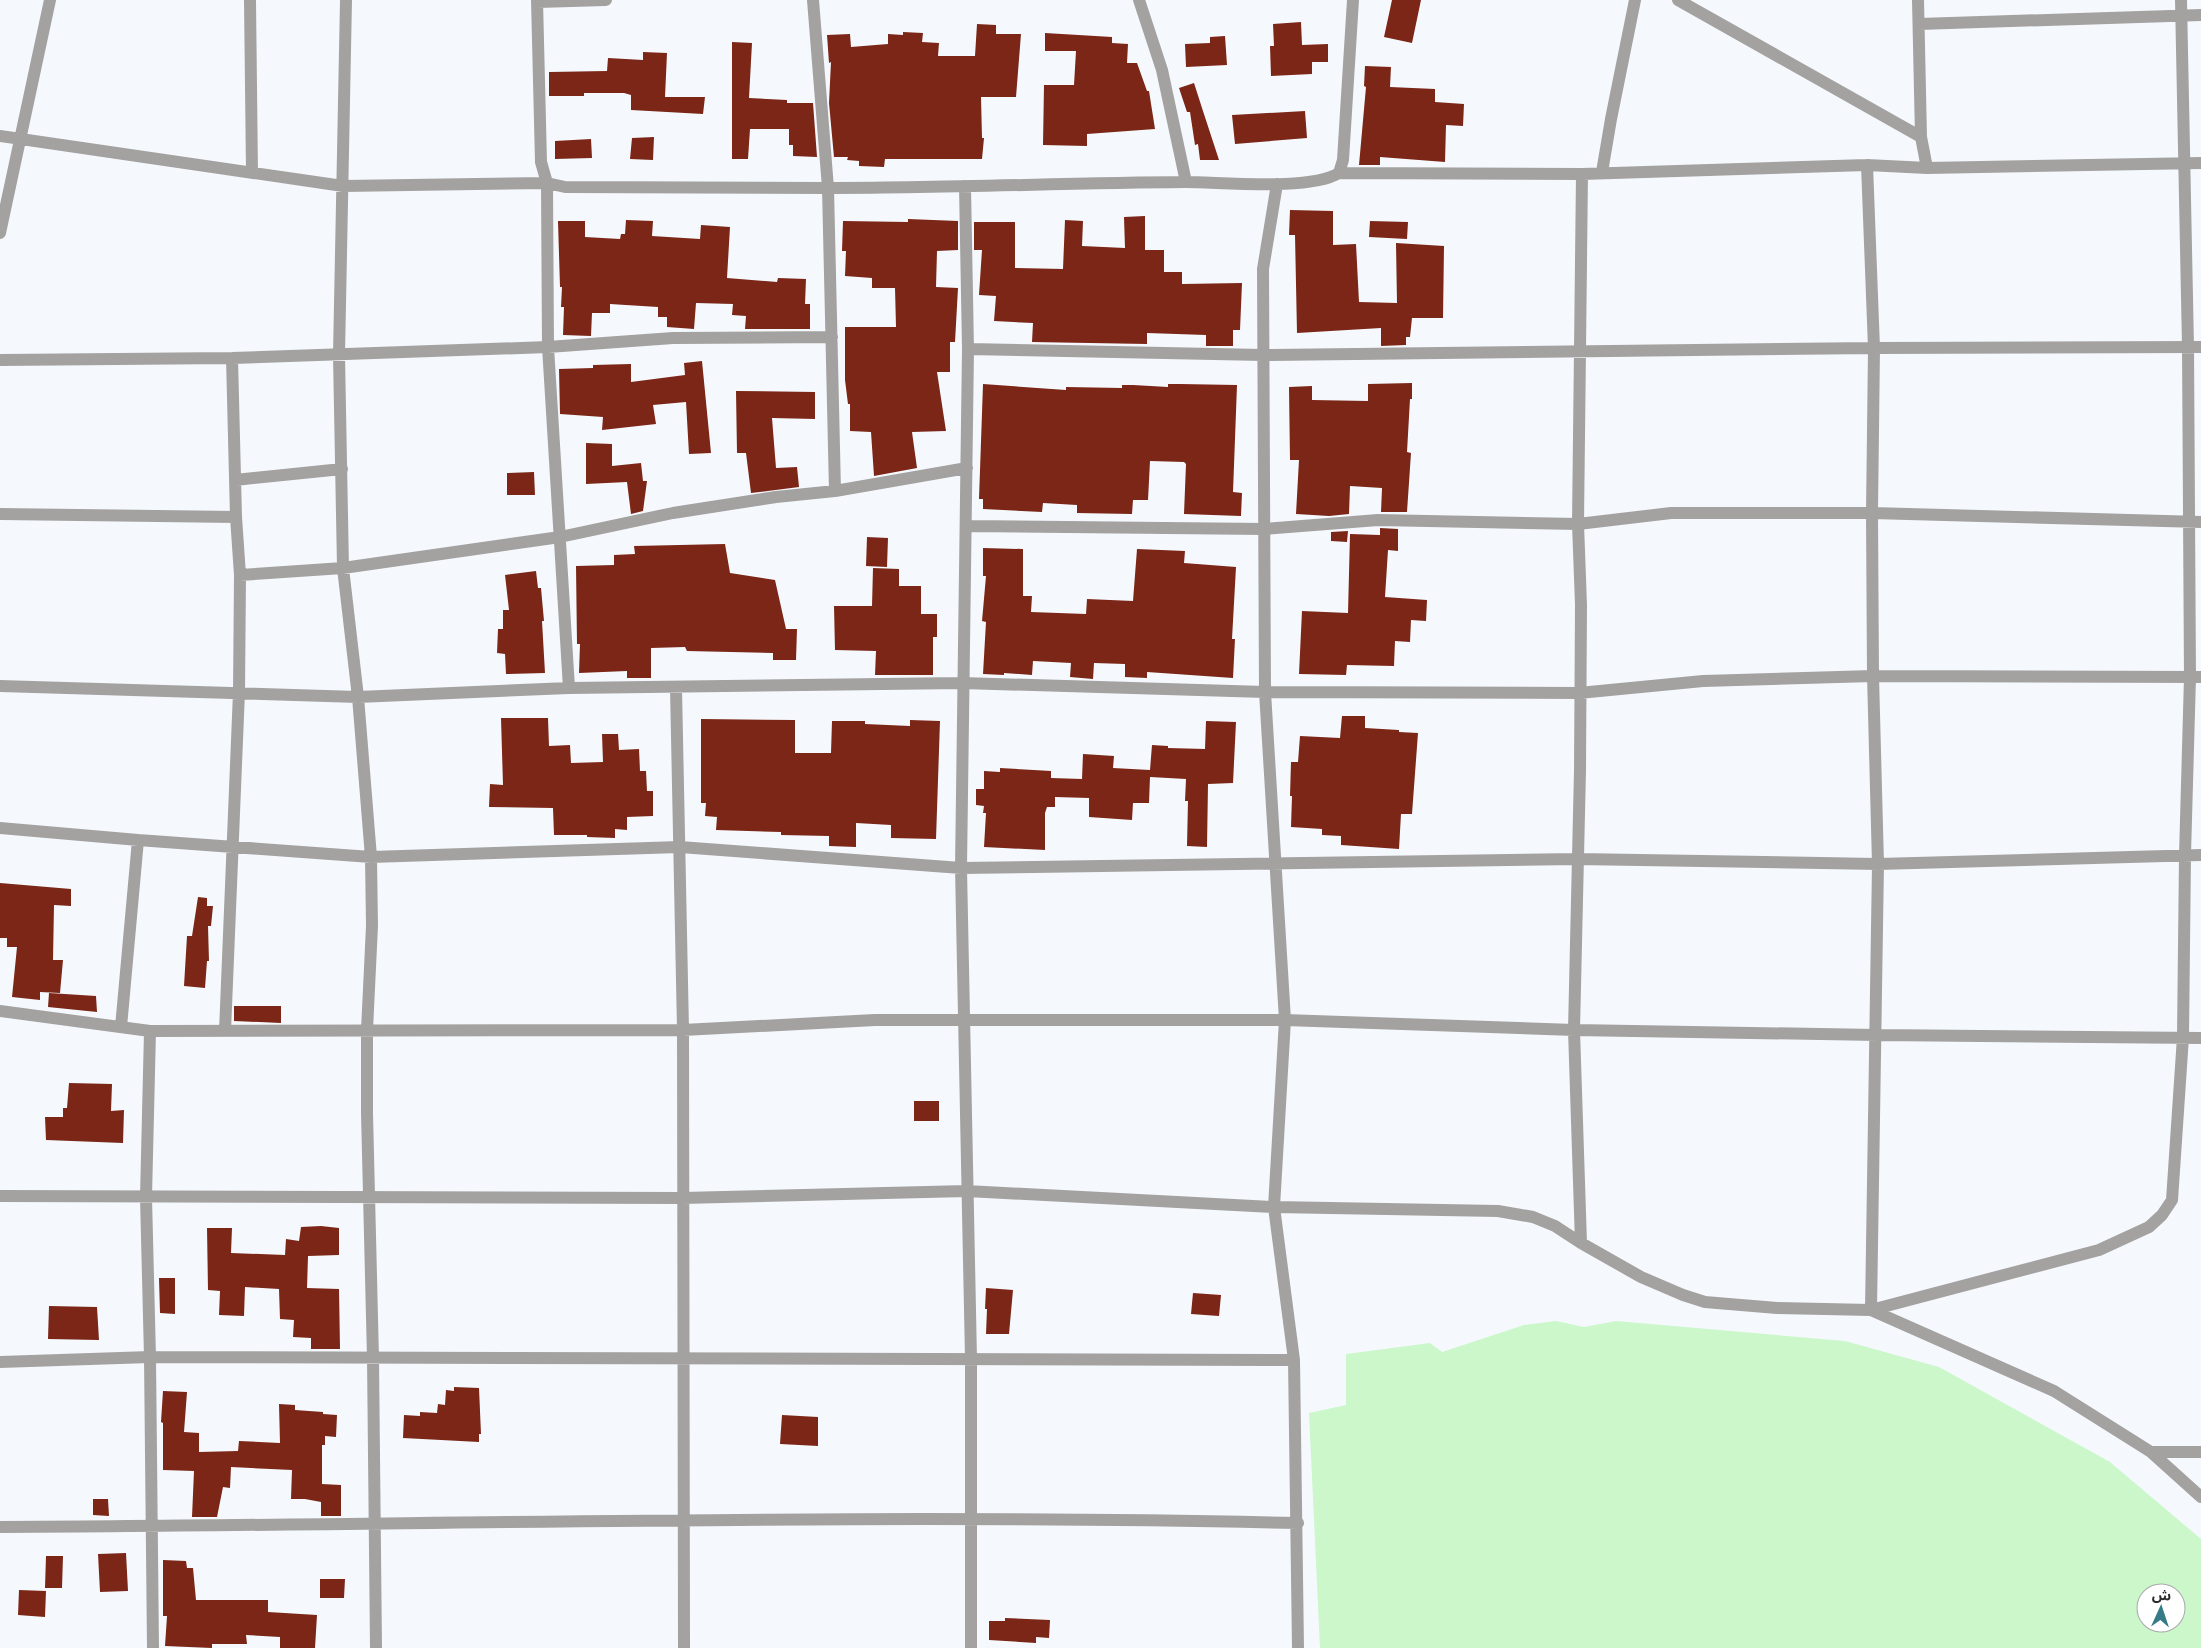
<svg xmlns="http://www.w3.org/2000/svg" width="2201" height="1648" font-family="Montserrat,'Noto Sans Arabic',sans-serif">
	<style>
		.green { fill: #cbf7cb; fill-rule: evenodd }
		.building { fill: #7b2616 }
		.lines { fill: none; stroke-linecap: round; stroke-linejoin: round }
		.minor { stroke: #a4a2a0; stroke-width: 12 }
	</style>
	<rect width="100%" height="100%" fill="#f5f9fe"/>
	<path class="green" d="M1556 1321 1584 1327 1616 1321 1845 1341 1939 1367 2110 1462 2201 1539V1648H1320L1309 1413 1346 1405V1354L1430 1343 1442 1352 1524 1325ZM2146 1593H2176V1623H2146Z"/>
	<path class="building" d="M1392 0H1421L1412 43 1384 37Z
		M1301 22 1302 45 1328 44V62H1312V74L1271 76 1270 46H1274L1273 24Z
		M977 24 996 25V34H1021L1016 97H981L982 138H984L982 159H885L884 167 859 166V161L847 160 848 157H834L829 103 831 62 829 63 827 35 850 34 851 47 888 44V34L903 35V32L923 33 922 42 939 43 938 56H975Z
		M1045 33 1112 37V43L1128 44 1127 63H1137L1147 91H1149L1155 129 1087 134V146L1043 145 1044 85H1074L1076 51H1045Z
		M1225 36 1227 65 1186 67 1185 44 1210 43V37Z
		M732 42 752 43 749 98 787 100V103H813L817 157 793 156V145H789V129H750L748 159H732Z
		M643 52 667 53 665 97H705L703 114 631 110V95L624 93H584V96H549V72L607 71 608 58 643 60Z
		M1365 66 1391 67 1390 87 1435 89V102L1464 104 1463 126 1446 125 1445 162 1380 157V165H1359L1366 87 1364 86Z
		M1194 83 1202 108 1219 160H1200L1198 144 1195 145 1190 112H1187L1179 88Z
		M1305 111 1307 138 1235 144 1232 115Z
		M654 137 653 160 630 159 632 138Z
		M591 139 592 158 555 159V141Z
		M1290 210 1333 211V245L1356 244 1359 302 1397 303 1396 243 1444 246 1443 318H1412L1410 337H1406V345L1381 346V328L1297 333 1295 235H1289Z
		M1145 216V250H1164V272H1182V284L1242 283 1240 330H1233V346H1206V335L1147 333V344L1032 342 1033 323 994 321 996 296 979 295 982 250H974V222H1015V268L1063 269 1065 220 1083 221 1082 246 1125 248 1124 217Z
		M908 219 958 221V250L937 251 936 287 958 288 955 342H950V372H937L946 431 912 432 917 468 874 476 871 432 850 431V404H848L845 380V327H896L895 288H872V278L845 276 846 251H842L843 221 908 222Z
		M626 220 653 221 652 236 700 239 701 225 730 227 727 278 777 282 778 278 806 279 805 304H810V329H745L746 316 732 315 733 304 696 303 694 329 667 327V317H658V307L610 304V313H592L591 336 563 335 564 307H561L562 287H560L558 221H585V237L620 239 621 234H625Z
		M1370 221 1408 222 1407 239 1369 237Z
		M702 361 711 453 689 454 686 402 653 405 656 424 602 430 603 417 560 414 559 369 593 368V365L631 364V382L685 375 684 363Z
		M1412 383V399H1410L1407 452 1411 453 1407 512H1381L1382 488 1350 486 1349 514 1329 516 1296 514 1299 460H1290L1289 387 1312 386V400L1368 401V384Z
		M983 384 1066 390V387L1122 388V385H1133L1168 387V384H1180L1237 385 1233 492 1242 493 1241 516 1184 514 1186 464 1184 462 1150 461 1148 500H1133L1132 514 1077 513V505L1043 503 1042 512 983 509V499H979Z
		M736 391 815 392V419L772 418 776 468 797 467 799 487 751 493 746 453H737Z
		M586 443 612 444V466L641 463 643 481H647L643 511 631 514 627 482 586 484Z
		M534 472 535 495H507V473Z
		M1380 528 1398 529V551L1388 550 1385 597 1427 600 1426 621 1411 620 1410 642 1395 641 1394 666 1347 665 1346 675 1299 674 1302 611 1348 613 1350 534 1380 535Z
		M1348 531 1347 542 1331 541V532Z
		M867 537 888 538 887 567 866 566Z
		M725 544 730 573 775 580 786 629H797L796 660H773V653L687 651 685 647 651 648V678H627V671L579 673 580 644H577L576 566 614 565V555L635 554 634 546Z
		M983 548 1023 549V596H1032L1031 612 1086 614 1087 599 1133 601 1137 549 1185 551 1184 563 1236 567 1232 639H1235L1233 678 1147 672V678L1125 677V664L1094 663 1093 679 1070 677 1071 663 1033 661 1032 675 1004 673V675L983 674 986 622 982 621 983 610 986 576H983Z
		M873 568 899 569V586H921V614H937V637H933V675H875L876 651 835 650 834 606H872Z
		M536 571 538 588H541L544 621H542L545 673 506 674 505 654 497 653 498 629H503V610H509L505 575Z
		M1342 716H1365V728L1399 730V732L1418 733 1412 814H1401L1399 849 1341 845V836L1322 835V829L1291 827 1292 796H1290L1291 762H1298L1300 736 1340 738Z
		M501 718H548L549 746 570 745 571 763 603 762 602 734H618L619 750 639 749 640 771H646L647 791H653V816L627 817V830L615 829V838L587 837V835H554L553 808 489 807 490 784 503 785Z
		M701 719 795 720V753H831L832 721H865V724L910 726V720L940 721 936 839 891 838V825L856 823V847L829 846V836L781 835V832L716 830 717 817 705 816 706 803H701Z
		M1206 721 1236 722 1233 783 1208 784 1207 847 1187 846 1188 801H1185L1186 779 1150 777 1149 803H1133L1132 820 1089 817V798L1055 797V807H1047L1045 813V850L984 847 986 813H983L984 806 976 805V789H984V771L1000 772V768L1051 771V778L1082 779 1083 754 1114 756 1113 768 1150 770 1152 745 1168 746V748L1205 749Z
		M0 883 71 889V906L54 905 53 960H63L60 993 40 992V1000L12 997 17 947H7V938H0Z
		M198 897 207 898V906H213L211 926H208L209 961H207L205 988 184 986 187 936H192Z
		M49 993 96 996 97 1012 48 1007Z
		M234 1006H281V1023L234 1021Z
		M69 1083 112 1084 111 1111 124 1110 123 1143 46 1140 45 1117H63V1108H67Z
		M914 1101H939V1121H914Z
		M321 1226 339 1228V1255L308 1256 307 1288 339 1289 340 1349H311V1338L293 1337 294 1320 280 1319 279 1289 245 1287 244 1316 219 1315 220 1291 208 1290 207 1228H232L231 1253 285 1255 286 1239 299 1241 301 1227Z
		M159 1278H175V1314L160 1313Z
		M986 1288 1013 1290 1009 1334H986L987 1309H985Z
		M1193 1293 1221 1295 1219 1316 1191 1314Z
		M49 1306 97 1307 99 1340 48 1339Z
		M454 1387 479 1388 481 1434H479V1442L403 1438 404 1415 420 1416V1412L437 1413 438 1404 445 1405 446 1390 454 1391Z
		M163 1391 187 1392 184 1432 199 1433V1452L238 1451 239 1441 280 1443 279 1404 295 1405V1410L323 1412V1414L337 1415 336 1437 325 1436V1445H322V1484L341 1485V1516H321V1502L305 1499H291L292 1470 231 1467 230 1488 223 1487 217 1517H192L194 1471 163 1470V1423L161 1422Z
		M782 1415 818 1417V1446L780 1444Z
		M93 1499H108L109 1516 93 1515Z
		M126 1553 128 1591 100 1592 98 1554Z
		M46 1556H63L62 1588H45Z
		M163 1560 186 1561 187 1568H193L196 1600H268V1612L317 1615 315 1648H280V1637L246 1635 247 1644H212V1648L165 1646 167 1616H163Z
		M320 1579H345L344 1598H320Z
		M19 1590 46 1591 45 1617 18 1615Z
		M1005 1618 1050 1620 1049 1638 1036 1637V1643L989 1640V1621H1005Z"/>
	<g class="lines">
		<path class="minor" d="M250 0 252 173
			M346 0 339 355 343 568 358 697 371 857 372 926 367 1030V1113L373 1358 376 1648
			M537 0 541 162 547 183 565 187C652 187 739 188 826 188 946 188 1065 183 1185 182 1222 182 1310 191 1339 173L1343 160 1353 0
			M813 0 828 188 835 491
			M1139 0 1162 70 1186 182
			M1678 0 1921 137
			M1918 0 1921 137 1927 168
			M537 2 606 0
			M1919 24 2201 15
			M0 136 343 186 547 183 548 347 569 688
			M1867 165 1874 348 1872 513 1873 676 1878 864 1871 1310 2054 1391 2151 1452 2201 1497
			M1602 172 1611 119 1635 0
			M1339 173 1582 174 1867 165 1927 168 2201 163
			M1277 184 1263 269 1265 692 1285 1020 1274 1207 1294 1360 1298 1648
			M965 186 968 349 961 868 971 1359V1648
			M0 233 50 0
			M968 349 1263 355 1874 348 2201 347
			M0 360 232 358 548 347 673 338 832 337
			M235 480 342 469
			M0 514 236 517
			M966 526 1265 529 1378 520 1578 524 1671 513H1872L2201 522
			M240 575 343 568 560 537 673 513 776 497 835 491 967 468
			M0 686 358 697 569 688 962 683 1265 692 1579 693 1703 681 1873 676 2201 677
			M676 688 683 1030 684 1648
			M0 828 138 840 371 857 680 847 961 868 1577 859 1878 864 2201 855
			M0 1011 150 1031 683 1030 875 1020H1285L1574 1030 1877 1035 2201 1038
			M121 1027 138 840
			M150 1031 146 1197 150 1357 153 1648
			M225 1031 239 692 240 575 236 517 232 358
			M0 1196 683 1198 967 1191 1274 1207 1498 1211 1533 1217 1555 1226 1581 1243 1641 1277 1683 1295 1705 1302 1777 1308 1871 1310 2099 1250 2149 1227 2162 1215 2172 1200 2183 1037 2185 855 2190 677 2188 347 2181 0
			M1581 1243 1574 1030 1580 770 1581 605 1578 524 1582 174
			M0 1362 150 1357 1294 1360
			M2151 1452H2201
			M0 1527C433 1525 865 1513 1298 1523"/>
	</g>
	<g transform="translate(2161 1608) rotate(3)"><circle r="24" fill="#ffffff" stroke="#a9aaaa"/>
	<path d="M0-4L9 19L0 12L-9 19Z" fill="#347a87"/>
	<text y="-8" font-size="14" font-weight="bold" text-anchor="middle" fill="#282a2b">ش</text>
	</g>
</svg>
